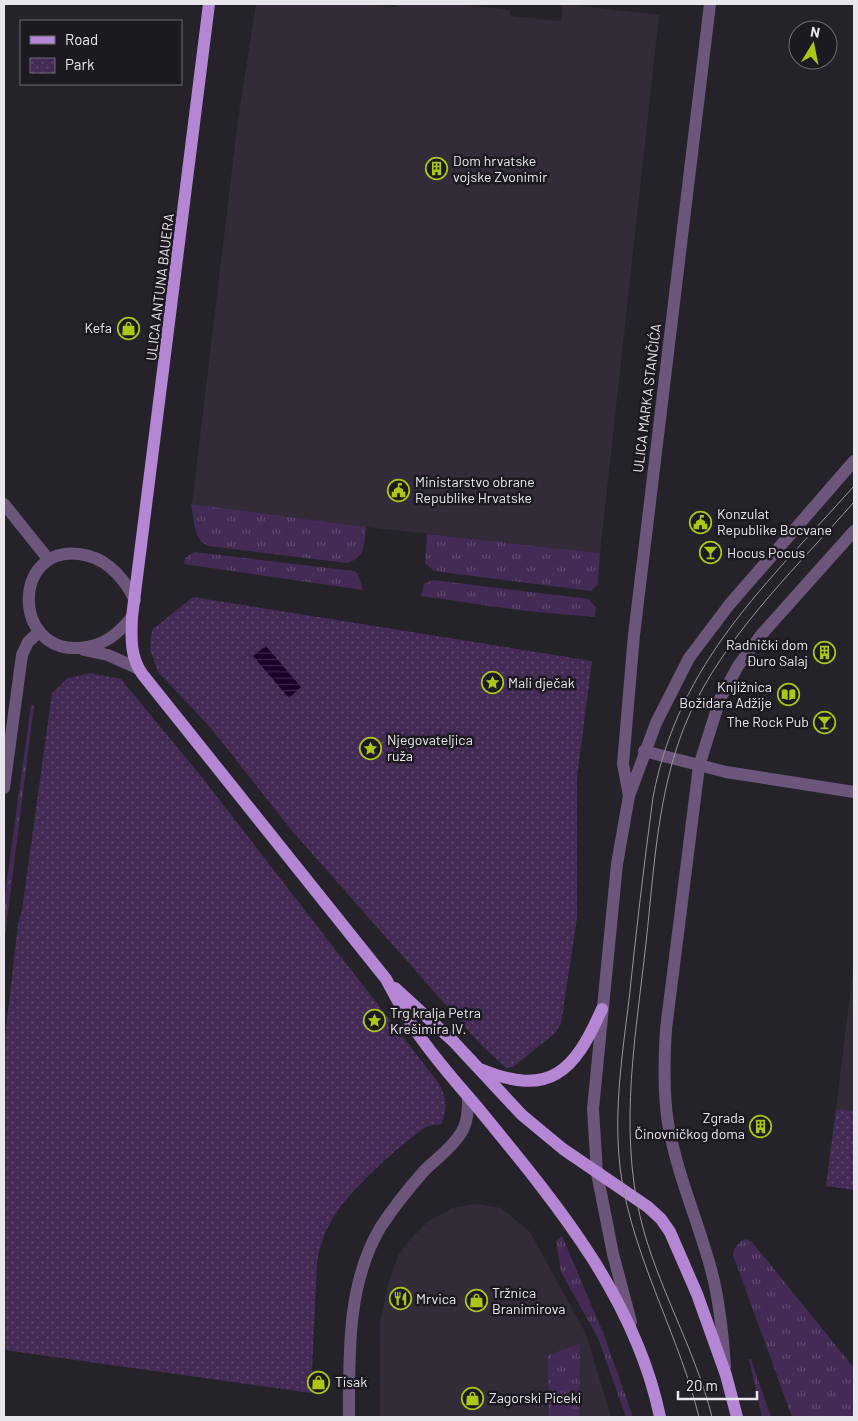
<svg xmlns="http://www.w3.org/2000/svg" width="858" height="1421" font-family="Barlow,sans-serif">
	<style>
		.built { fill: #332c38 }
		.grass { fill: url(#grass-tufts) }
		.park { fill: url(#park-dots) }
		.water { fill: url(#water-rules) }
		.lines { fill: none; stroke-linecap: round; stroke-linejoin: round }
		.minor { stroke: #6c567c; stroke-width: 12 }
		.major { stroke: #b486d4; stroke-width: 12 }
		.tram { stroke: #98959a; stroke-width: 1 }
		.labels { text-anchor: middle; stroke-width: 5; stroke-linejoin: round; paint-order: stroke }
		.poi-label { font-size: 14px; fill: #eae7ec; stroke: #1d1920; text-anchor: start }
		.street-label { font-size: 14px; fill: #eae7ec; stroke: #1d1920 }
	</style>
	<defs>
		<pattern id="grass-tufts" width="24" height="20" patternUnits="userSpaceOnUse" patternTransform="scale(1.25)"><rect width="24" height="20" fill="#442b55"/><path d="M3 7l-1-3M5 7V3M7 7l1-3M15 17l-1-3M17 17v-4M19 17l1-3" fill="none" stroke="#5f4a6e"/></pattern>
		<pattern id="park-dots" width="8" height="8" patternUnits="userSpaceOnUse" patternTransform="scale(1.25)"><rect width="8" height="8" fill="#442b55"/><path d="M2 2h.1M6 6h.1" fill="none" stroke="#5f4a6e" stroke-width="1.8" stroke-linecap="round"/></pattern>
		<pattern id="water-rules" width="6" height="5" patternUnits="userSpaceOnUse" patternTransform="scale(1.25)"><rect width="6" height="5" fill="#190028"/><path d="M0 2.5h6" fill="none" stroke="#3b2547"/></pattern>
	</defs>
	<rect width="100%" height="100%" fill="#262229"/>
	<path class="built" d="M256 4H366L396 7 397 4H457L510 10V16L561 21 563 4 659 15 600 553 366 527 192 504 238 120Z
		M853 970H854V1111L836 1109Z
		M477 1204 501 1208 530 1232 586 1334 611 1417H380V1322L389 1280 398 1256 407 1243 429 1221 452 1208Z"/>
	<path class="grass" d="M191 504 366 527C364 544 366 557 347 563L208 546C193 540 194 518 191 504Z
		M427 534 600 553 598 584 591 591 434 571 425 563Z
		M194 552 354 571 358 574 363 590 184 564 185 558Z
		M433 580 589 599 596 608 595 617 526 611 421 596 424 584Z
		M31 705 34 706 5 936 4 902Z
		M562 1236 604 1335 633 1417H626L598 1338 561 1272 556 1241Z
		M747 1239 752 1242 854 1368V1417H792L733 1255 734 1249 741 1241Z
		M580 1344 579 1417H549L548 1355Z
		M749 1359H751L771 1417H762Z"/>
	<path class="park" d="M193 597 592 661 577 778V918L561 1024 555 1033 513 1067 506 1068 482 1046 293 832 210 727 158 672 150 649 152 630Z
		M90 673 121 679 124 683 201 776 437 1081C446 1096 449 1107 441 1124 435 1125 427 1125 423 1129 401 1144 353 1188 338 1210 327 1226 320 1243 317 1263L311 1393 4 1350V1046L18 924 22 910 52 693 68 678Z
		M836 1109 854 1111V1190L826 1186Z"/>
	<path class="water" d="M266 646 301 687 289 698 253 656Z"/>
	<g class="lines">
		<path class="minor" d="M4 504 49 560
			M132 617C117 635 104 646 79 648 12 652 12 546 79 554 106 557 123 576 135 600
			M84 650 108 655 139 669
			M644 751 726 772 854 792
			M4 788 22 655 28 642 39 632
			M629 796 623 764 634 635 710 4
			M631 1322 613 1254 597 1173 593 1109 617 864 629 796 656 723 689 658 729 605 854 461
			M725 1367C723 1336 720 1304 712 1273 699 1223 677 1175 668 1123 663 1092 664 1061 666 1029L699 766 720 699 738 666 761 635 854 531
			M349 1417C349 1354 347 1284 380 1228 393 1208 408 1189 424 1171 436 1159 452 1148 461 1133 468 1122 468 1109 468 1097"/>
		<path class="major" d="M209 4 132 617C131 637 130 658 143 675L386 979C395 996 404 1013 414 1028 433 1057 456 1082 478 1108 554 1201 635 1296 660 1417
			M395 988 453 1041 522 1115 563 1149 648 1207 661 1219 670 1232 697 1294 726 1375 737 1417
			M480 1069C550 1098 574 1072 602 1009"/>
		<path class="tram" d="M699 1417C680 1340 640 1270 624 1192 611 1128 621 1064 629 1000 636 932 644 865 653 797 679 661 767 584 854 486
			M712 1417C695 1348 656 1285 640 1216 619 1125 636 1034 646 943 655 861 658 775 696 701 735 625 799 565 854 502"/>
	</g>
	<defs>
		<symbol id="building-ring" viewBox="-11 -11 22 22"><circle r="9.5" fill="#1d1920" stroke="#acc612" stroke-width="1.5"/><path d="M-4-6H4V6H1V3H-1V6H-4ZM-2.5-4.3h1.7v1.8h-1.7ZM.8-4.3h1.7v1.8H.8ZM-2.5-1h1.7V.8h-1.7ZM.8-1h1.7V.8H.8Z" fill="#acc612"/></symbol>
		<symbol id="shop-ring" viewBox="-11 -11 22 22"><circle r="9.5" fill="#1d1920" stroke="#acc612" stroke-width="1.5"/><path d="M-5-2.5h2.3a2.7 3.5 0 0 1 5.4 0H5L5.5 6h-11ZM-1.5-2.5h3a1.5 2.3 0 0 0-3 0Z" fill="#acc612"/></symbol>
		<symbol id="civic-ring" viewBox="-11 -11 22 22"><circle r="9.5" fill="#1d1920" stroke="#acc612" stroke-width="1.5"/><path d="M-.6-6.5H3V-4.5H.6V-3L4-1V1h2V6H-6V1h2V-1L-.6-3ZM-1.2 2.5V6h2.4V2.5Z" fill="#acc612"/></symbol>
		<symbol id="bar-ring" viewBox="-11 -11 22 22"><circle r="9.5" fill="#1d1920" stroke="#acc612" stroke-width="1.5"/><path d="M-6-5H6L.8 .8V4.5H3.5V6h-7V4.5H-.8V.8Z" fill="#acc612"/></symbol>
		<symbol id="sight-ring" viewBox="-11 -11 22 22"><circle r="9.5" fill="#1d1920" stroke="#acc612" stroke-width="1.5"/><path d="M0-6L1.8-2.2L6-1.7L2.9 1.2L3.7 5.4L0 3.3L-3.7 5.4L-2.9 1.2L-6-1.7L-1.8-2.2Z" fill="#acc612"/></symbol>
		<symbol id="library-ring" viewBox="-11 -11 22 22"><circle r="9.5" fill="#1d1920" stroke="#acc612" stroke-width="1.5"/><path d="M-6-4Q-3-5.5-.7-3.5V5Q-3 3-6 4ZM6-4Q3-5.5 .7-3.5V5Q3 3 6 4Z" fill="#acc612"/></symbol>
		<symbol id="restaurant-ring" viewBox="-11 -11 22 22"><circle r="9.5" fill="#1d1920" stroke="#acc612" stroke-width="1.5"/><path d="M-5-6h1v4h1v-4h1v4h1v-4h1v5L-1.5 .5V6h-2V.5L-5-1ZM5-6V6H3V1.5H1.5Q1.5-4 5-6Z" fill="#acc612"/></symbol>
	</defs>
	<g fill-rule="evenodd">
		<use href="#building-ring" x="424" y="156" width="25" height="25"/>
		<use href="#shop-ring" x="116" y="316" width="25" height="25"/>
		<use href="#civic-ring" x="386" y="478" width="25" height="25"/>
		<use href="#civic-ring" x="688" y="510" width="25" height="25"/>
		<use href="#bar-ring" x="698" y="540" width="25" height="25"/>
		<use href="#building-ring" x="812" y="640" width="25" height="25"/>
		<use href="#sight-ring" x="480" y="670" width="25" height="25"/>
		<use href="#library-ring" x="776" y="682" width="25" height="25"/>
		<use href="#bar-ring" x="812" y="710" width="25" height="25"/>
		<use href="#sight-ring" x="358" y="736" width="25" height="25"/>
		<use href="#sight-ring" x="362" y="1008" width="25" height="25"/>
		<use href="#building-ring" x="748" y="1114" width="25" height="25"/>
		<use href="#restaurant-ring" x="388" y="1286" width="25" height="25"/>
		<use href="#shop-ring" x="464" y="1288" width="25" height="25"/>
		<use href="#shop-ring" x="306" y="1370" width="25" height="25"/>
		<use href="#shop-ring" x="460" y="1386" width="25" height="25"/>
	</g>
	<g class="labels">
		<g class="poi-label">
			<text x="453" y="166">Dom hrvatske<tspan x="453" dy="16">vojske Zvonimir</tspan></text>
			<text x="112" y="333" text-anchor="end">Kefa</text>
			<text x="415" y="487">Ministarstvo obrane<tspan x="415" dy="16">Republike Hrvatske</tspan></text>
			<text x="717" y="519">Konzulat<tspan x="717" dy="16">Republike Bocvane</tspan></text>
			<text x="727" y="558">Hocus Pocus</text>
			<text x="808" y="650" text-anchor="end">Radnički dom<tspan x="808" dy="16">Đuro Salaj</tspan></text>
			<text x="508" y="688">Mali dječak</text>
			<text x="772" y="692" text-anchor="end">Knjižnica<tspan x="772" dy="16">Božidara Adžije</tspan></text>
			<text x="809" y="727" text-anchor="end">The Rock Pub</text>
			<text x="387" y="745">Njegovateljica<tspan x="387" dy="16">ruža</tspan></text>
			<text x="390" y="1018">Trg kralja Petra<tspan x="390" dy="16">Krešimira IV.</tspan></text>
			<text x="745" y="1123" text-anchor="end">Zgrada<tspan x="745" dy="16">Činovničkog doma</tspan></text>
			<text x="492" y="1298">Tržnica<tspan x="492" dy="16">Branimirova</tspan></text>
			<text x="416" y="1304">Mrvica</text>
			<text x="335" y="1387">Tisak</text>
			<text x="489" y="1403">Zagorski Piceki</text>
		</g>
		<g class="street-label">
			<text transform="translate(160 287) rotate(-83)" y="5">ULICA ANTUNA BAUERA</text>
			<text transform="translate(647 398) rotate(-83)" y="5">ULICA MARKA STANČIĆA</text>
		</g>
	</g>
	<rect width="858" height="1421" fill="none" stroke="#eae7ec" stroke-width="10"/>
	<rect x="20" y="20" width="162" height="65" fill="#1d1920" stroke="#6f6b72"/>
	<rect x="30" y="36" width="25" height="8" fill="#b486d4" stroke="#6f6b72"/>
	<text x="65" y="45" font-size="15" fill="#eae7ec">Road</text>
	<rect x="30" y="58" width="25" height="15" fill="url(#park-dots)" stroke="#6f6b72"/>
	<text x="65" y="70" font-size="15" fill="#eae7ec">Park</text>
	<g transform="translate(813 45) rotate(10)"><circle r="24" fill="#1d1920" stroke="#6f6b72"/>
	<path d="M0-4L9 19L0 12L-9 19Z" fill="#acc612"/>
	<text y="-8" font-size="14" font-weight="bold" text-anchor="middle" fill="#eae7ec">N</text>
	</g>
	<path d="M678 1391v8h79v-8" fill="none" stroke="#eae7ec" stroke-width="2.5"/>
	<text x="686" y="1391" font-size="15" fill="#eae7ec" stroke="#1d1920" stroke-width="4" paint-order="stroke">20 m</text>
</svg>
